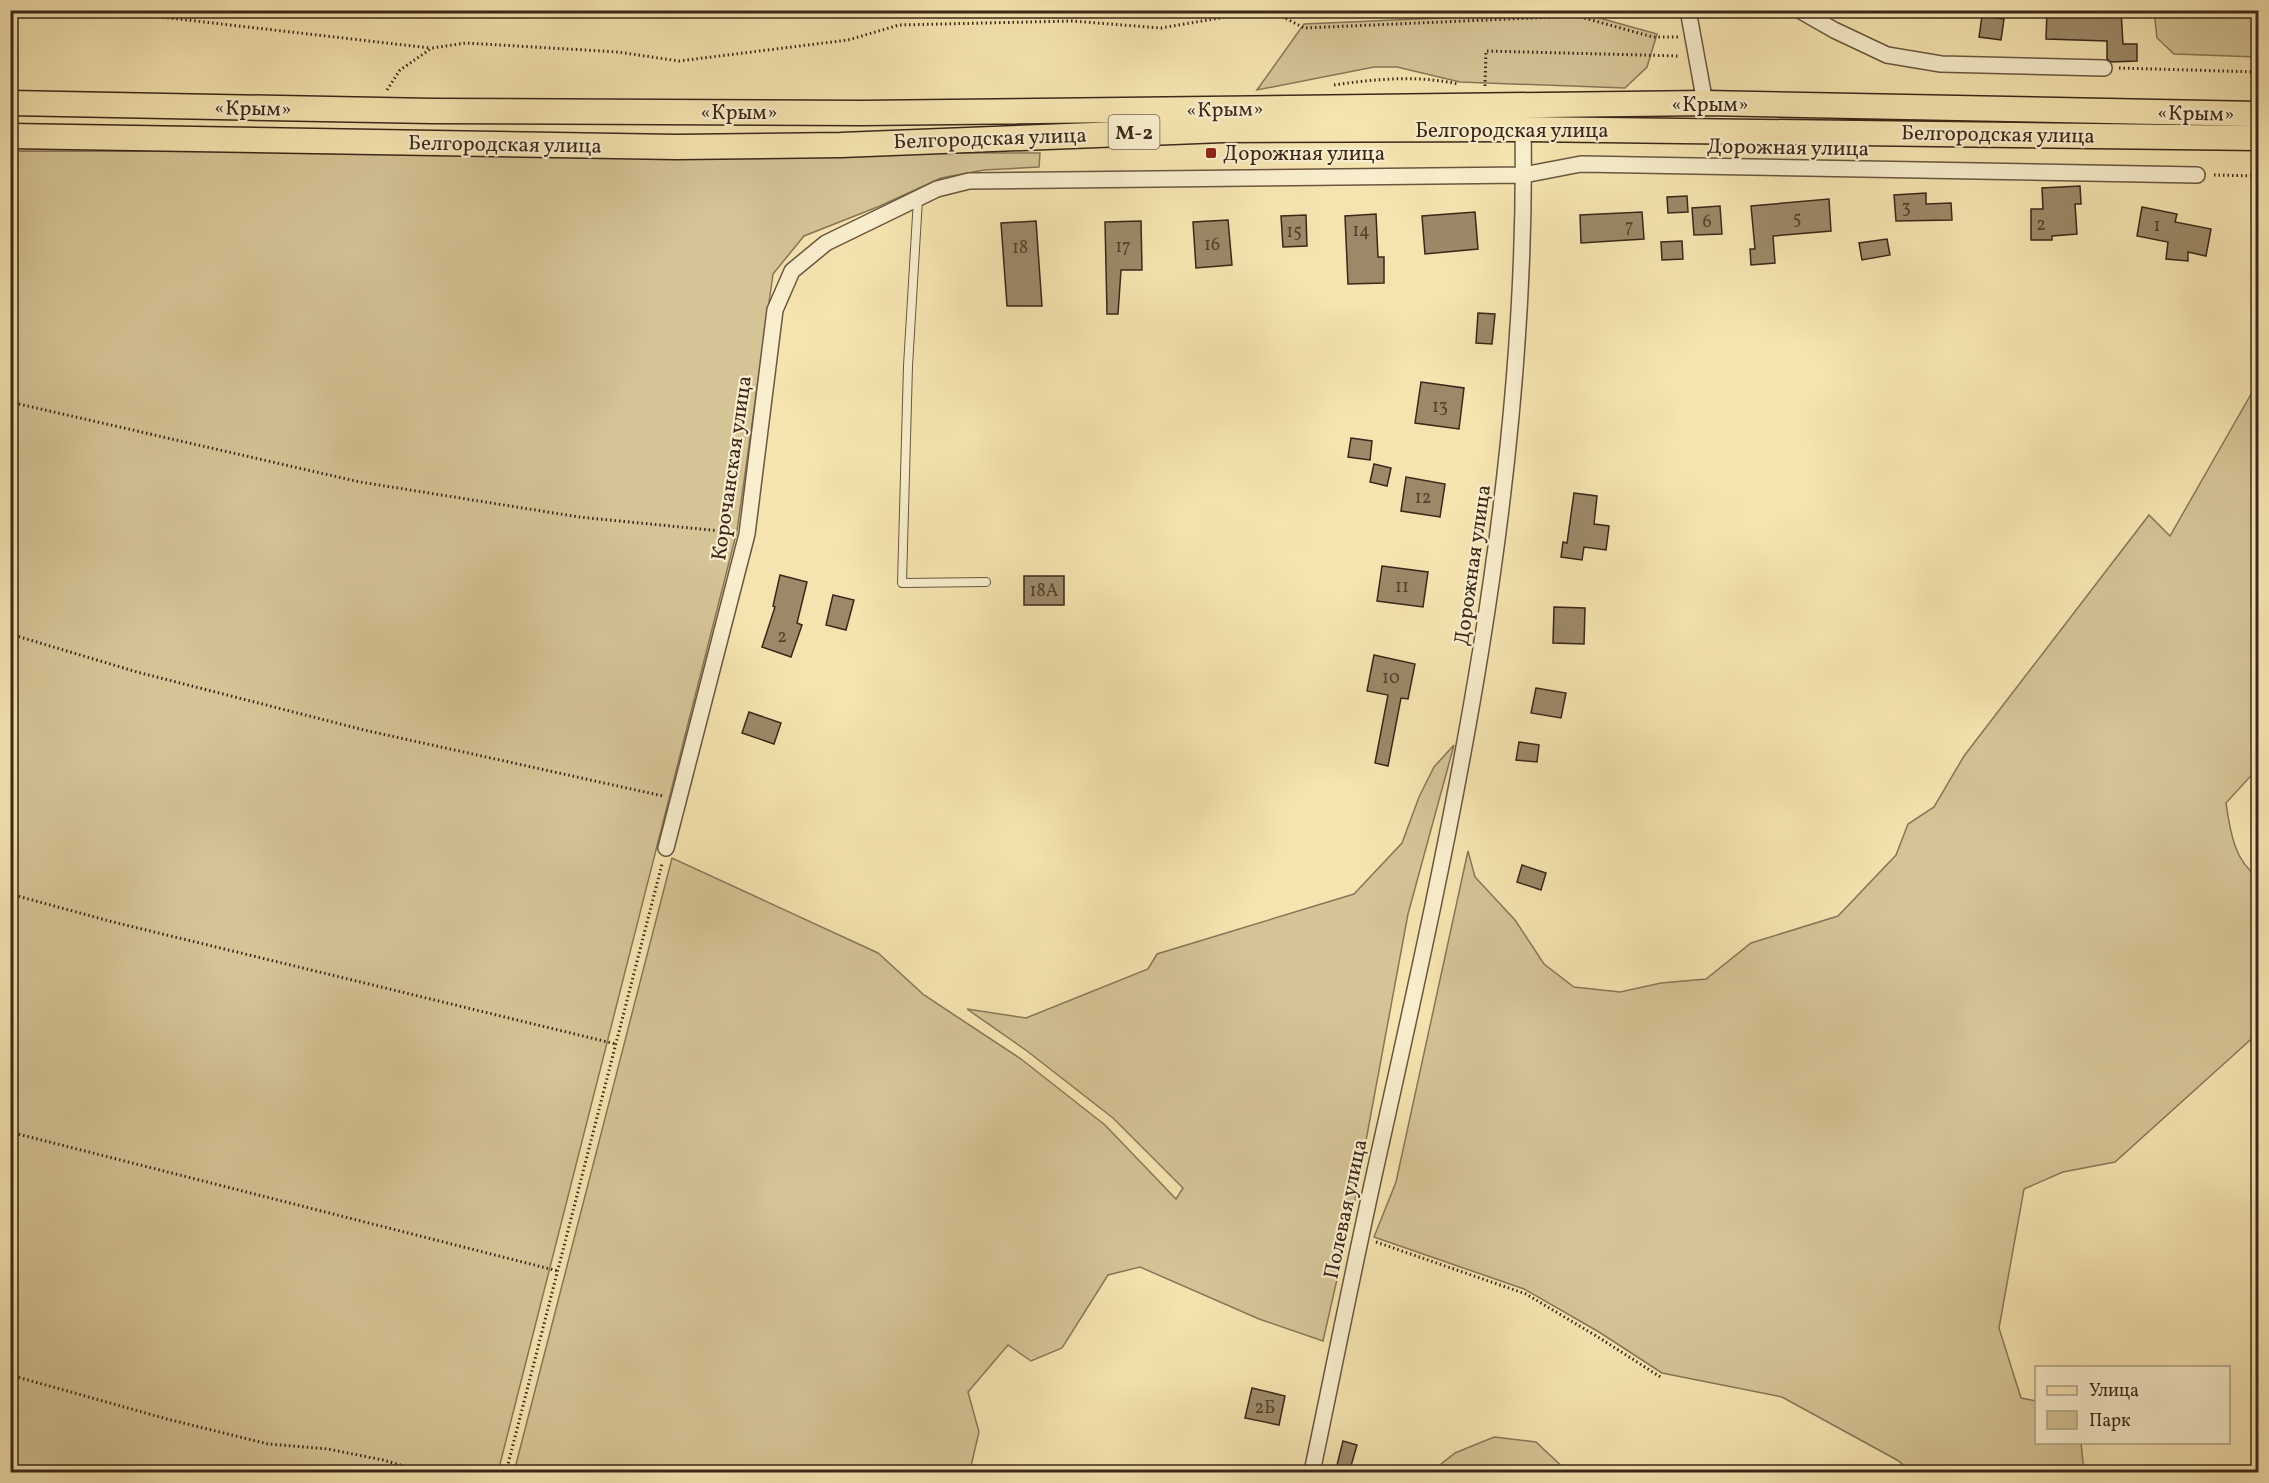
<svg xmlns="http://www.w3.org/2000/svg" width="2269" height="1483" font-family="Vollkorn,serif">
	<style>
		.green { fill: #d5c496; stroke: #887658; stroke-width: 1.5 }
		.building { fill: #9c8968; stroke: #3b2719; stroke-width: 1.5 }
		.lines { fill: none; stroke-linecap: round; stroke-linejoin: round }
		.service-casing { stroke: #6a563f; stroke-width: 10 }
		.minor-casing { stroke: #6a563f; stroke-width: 18 }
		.primary-casing { stroke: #3b2719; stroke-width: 27 }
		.path { stroke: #3b2719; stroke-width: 3; stroke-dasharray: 1.5 3; stroke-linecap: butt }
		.service { stroke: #f8edcc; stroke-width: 8 }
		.minor { stroke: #f8edcc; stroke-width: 15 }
		.primary { stroke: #f5e4b0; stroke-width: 24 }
		.poi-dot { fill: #8f2418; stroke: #f8edcc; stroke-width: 2 }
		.labels { text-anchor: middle; stroke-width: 4.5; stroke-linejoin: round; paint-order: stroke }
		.number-label { font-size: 18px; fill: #53402d }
		.shield { fill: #f8edcc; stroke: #74624f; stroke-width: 1.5 }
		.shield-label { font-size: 20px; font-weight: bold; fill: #3b2719 }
		.street-label { font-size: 21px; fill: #3b2719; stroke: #f8edcc }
		.poi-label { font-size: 21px; fill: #3b2719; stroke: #f8edcc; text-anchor: start }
	</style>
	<rect width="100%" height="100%" fill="#f5e4b0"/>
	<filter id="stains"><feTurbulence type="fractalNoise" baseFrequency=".00333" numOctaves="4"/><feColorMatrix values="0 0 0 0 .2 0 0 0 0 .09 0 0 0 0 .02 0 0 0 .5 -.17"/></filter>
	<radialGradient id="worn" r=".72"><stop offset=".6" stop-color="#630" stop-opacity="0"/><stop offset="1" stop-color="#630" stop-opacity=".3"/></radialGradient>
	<path class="green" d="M2154 11H2258V57L2174 54 2157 38Z
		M1578 12 1657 34 1647 67 1625 88 1460 82 1397 67H1374L1257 90 1304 24Z
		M11 151 1040 153 1039 167 984 170 941 178 880 206 804 236 773 274 737 531 498 1472H11Z
		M2258 382V768L2226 803C2230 830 2234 861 2258 877V1033L2115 1162 2063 1172 2024 1189 1999 1328 2021 1398 2036 1401V1442L2081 1443 2084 1472H1913L1897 1460 1782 1397 1662 1373 1599 1332 1524 1289 1374 1237 1396 1182 1468 851 1475 877 1515 920 1544 964 1574 987 1620 992 1661 983 1706 979 1751 943 1838 916 1896 855 1908 824 1934 807 1964 756 2149 515 2170 536Z
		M1454 745 1408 914 1355 1200 1323 1341 1259 1319 1140 1267 1108 1275 1062 1348 1031 1361 1008 1345 968 1392 979 1432 971 1466 965 1472H514L672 858 878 953 924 995 1021 1059 1105 1125 1176 1199 1183 1188 1113 1118 1027 1051 967 1009 1026 1018 1148 969 1157 954 1354 894 1402 843 1419 797 1434 767Z
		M1494 1437 1536 1442 1568 1472H1431L1455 1453Z"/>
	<path class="building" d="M2047 10H2121L2123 44H2137V61L2111 62 2107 59V41L2046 39Z
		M1982 16 2004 19 2001 40 1979 37Z
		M2080 186 2081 204H2075L2077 234 2052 236V240H2031V209H2043L2042 188Z
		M1926 193V204L1951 203 1952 220 1896 221 1894 195Z
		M1687 196 1688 212 1668 213 1667 197Z
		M1829 199 1831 231 1773 236 1775 263 1751 265 1750 249H1755L1751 206Z
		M1720 206 1722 234 1694 235 1692 208Z
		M2142 207 2177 214 2175 222 2211 229 2206 256 2188 252V261L2166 259 2168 242 2137 236Z
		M1475 212 1478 249 1425 254 1422 216Z
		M1642 212 1644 239 1581 243 1580 215Z
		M1376 214 1378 257H1384V283L1348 284 1345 216Z
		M1306 215 1307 246 1283 247 1281 216Z
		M1228 220 1232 265 1196 268 1193 222Z
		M1036 221 1042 306H1007L1001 223Z
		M1141 221 1142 270H1121L1118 314H1107L1105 222Z
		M1887 239 1890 255 1862 260 1859 243Z
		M1682 241 1683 259 1662 260 1661 242Z
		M1478 313 1495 314 1492 344 1476 343Z
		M1421 382 1464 388 1459 429 1415 423Z
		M1351 438 1372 441 1370 460 1348 457Z
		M1374 464 1391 468 1387 486 1370 482Z
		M1406 477 1445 484 1440 517 1401 511Z
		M1574 493 1597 496 1594 524 1609 526 1606 550 1584 547 1582 560 1561 557 1563 542 1567 543Z
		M1382 566 1428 572 1423 607 1377 601Z
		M780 575 807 582 797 623 802 625 791 657 762 647 775 607 773 606Z
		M1024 576H1064V605H1024Z
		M833 595 854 600 846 630 826 625Z
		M1554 607 1585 608 1584 644 1553 643Z
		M1374 655 1415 664 1408 699 1401 698 1388 766 1375 763 1388 695 1367 691Z
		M1536 688 1566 693 1561 718 1531 713Z
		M749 712 781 723 774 744 742 733Z
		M1519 742 1539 745 1537 762 1516 760Z
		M1522 865 1546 873 1541 890 1517 882Z
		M1252 1388 1285 1396 1279 1425 1245 1418Z
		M1343 1441 1357 1445 1349 1473H1335Z"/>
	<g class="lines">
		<defs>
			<path id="service" d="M918 199 908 366 902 583 986 582"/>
			<path id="minor" d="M1688 10 1705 103
				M1799 10 1834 30 1887 55 1941 64 2104 68
				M666 848 747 534 775 310 792 271 826 243 937 189 969 181 1524 175 1581 164 2197 175
				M1312 1472C1333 1372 1353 1271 1375 1171 1452 826 1529 485 1523 129"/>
			<path id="primary" d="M10 103 432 111 862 113 1705 103 2258 114
				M10 136 677 147 841 145 1223 130 1523 129 2258 138"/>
		</defs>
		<use href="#service" class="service-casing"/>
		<use href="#minor" class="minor-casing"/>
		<use href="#primary" class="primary-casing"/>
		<path class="path" d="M1270 10 1304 28 1577 16 1653 37H1678
			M10 15 152 16 430 48
			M2119 68 2258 72
			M1334 85C1375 79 1417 75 1458 84
			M1485 86 1486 51 1680 56
			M387 90 400 70 432 48 466 43 618 52 679 61 848 40 899 25 1072 21 1161 28 1266 10
			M2214 175 2258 176
			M10 402 360 482 579 517 731 532
			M10 634 137 672 364 730 663 796
			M10 894 113 922 616 1044
			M10 1132 558 1271
			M1376 1242 1526 1294 1598 1337 1662 1378
			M10 1375 167 1419 268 1444 328 1449 383 1460 424 1472
			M506 1472 662 864"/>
		<use href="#service" class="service"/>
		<use href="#minor" class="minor"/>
		<use href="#primary" class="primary"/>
	</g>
	<rect class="poi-dot" x="1205" y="147" width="12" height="12" rx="3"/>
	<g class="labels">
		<g class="number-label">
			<text x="1906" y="213">3</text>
			<text x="1797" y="224">5</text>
			<text x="1707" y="227">6</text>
			<text x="2041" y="230">2</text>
			<text x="2157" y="231">1</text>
			<text x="1629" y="232">7</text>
			<text x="1361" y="236">14</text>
			<text x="1294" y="237">15</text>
			<text x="1212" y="250">16</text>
			<text x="1123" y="252">17</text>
			<text x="1020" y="253">18</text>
			<text x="1440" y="412">13</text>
			<text x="1423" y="503">12</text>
			<text x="1402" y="592">11</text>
			<text x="1044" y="596">18А</text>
			<text x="782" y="642">2</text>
			<text x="1391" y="683">10</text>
			<text x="1265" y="1413">2Б</text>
		</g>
		<rect class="shield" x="1108.5" y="115" width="51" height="34" rx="4.5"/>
		<g class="shield-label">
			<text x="1134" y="139">М-2</text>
		</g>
		<g class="street-label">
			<text x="1710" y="111">«Крым»</text>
			<text transform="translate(253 108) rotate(1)" y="7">«Крым»</text>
			<text transform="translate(1225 109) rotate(-1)" y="7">«Крым»</text>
			<text x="739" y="119">«Крым»</text>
			<text transform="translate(2196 113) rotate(1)" y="7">«Крым»</text>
			<text x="1512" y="137">Белгородская улица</text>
			<text transform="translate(1998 134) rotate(1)" y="7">Белгородская улица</text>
			<text transform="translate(990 138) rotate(-2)" y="7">Белгородская улица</text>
			<text transform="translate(505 144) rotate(1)" y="7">Белгородская улица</text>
			<text transform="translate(1788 147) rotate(1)" y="7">Дорожная улица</text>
			<text transform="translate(731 468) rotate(-82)" y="7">Корочанская улица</text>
			<text transform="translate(1472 565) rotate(-82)" y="7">Дорожная улица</text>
			<text transform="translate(1345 1209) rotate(-78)" y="7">Полевая улица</text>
		</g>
		<g class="poi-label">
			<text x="1223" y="160">Дорожная улица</text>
		</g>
	</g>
	<rect width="2269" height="1483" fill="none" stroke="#f5e4b0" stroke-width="36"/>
	<rect x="12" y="12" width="2245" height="1459" fill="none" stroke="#3b2719" stroke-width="3"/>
	<rect x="18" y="18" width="2233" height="1447" fill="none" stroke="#3b2719" stroke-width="1.5"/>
	<rect x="2035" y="1366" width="195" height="78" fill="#f8edcc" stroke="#ac9e84" stroke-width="1.5"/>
	<rect x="2047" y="1386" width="30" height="9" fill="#f5e4b0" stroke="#ac9e84" stroke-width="1.5"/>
	<text x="2089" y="1396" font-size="18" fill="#3b2719">Улица</text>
	<rect x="2047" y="1411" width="30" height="18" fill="#d5c496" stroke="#ac9e84" stroke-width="1.5"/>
	<text x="2089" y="1426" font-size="18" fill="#3b2719">Парк</text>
	<rect width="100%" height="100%" filter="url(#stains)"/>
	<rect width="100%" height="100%" fill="url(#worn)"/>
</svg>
